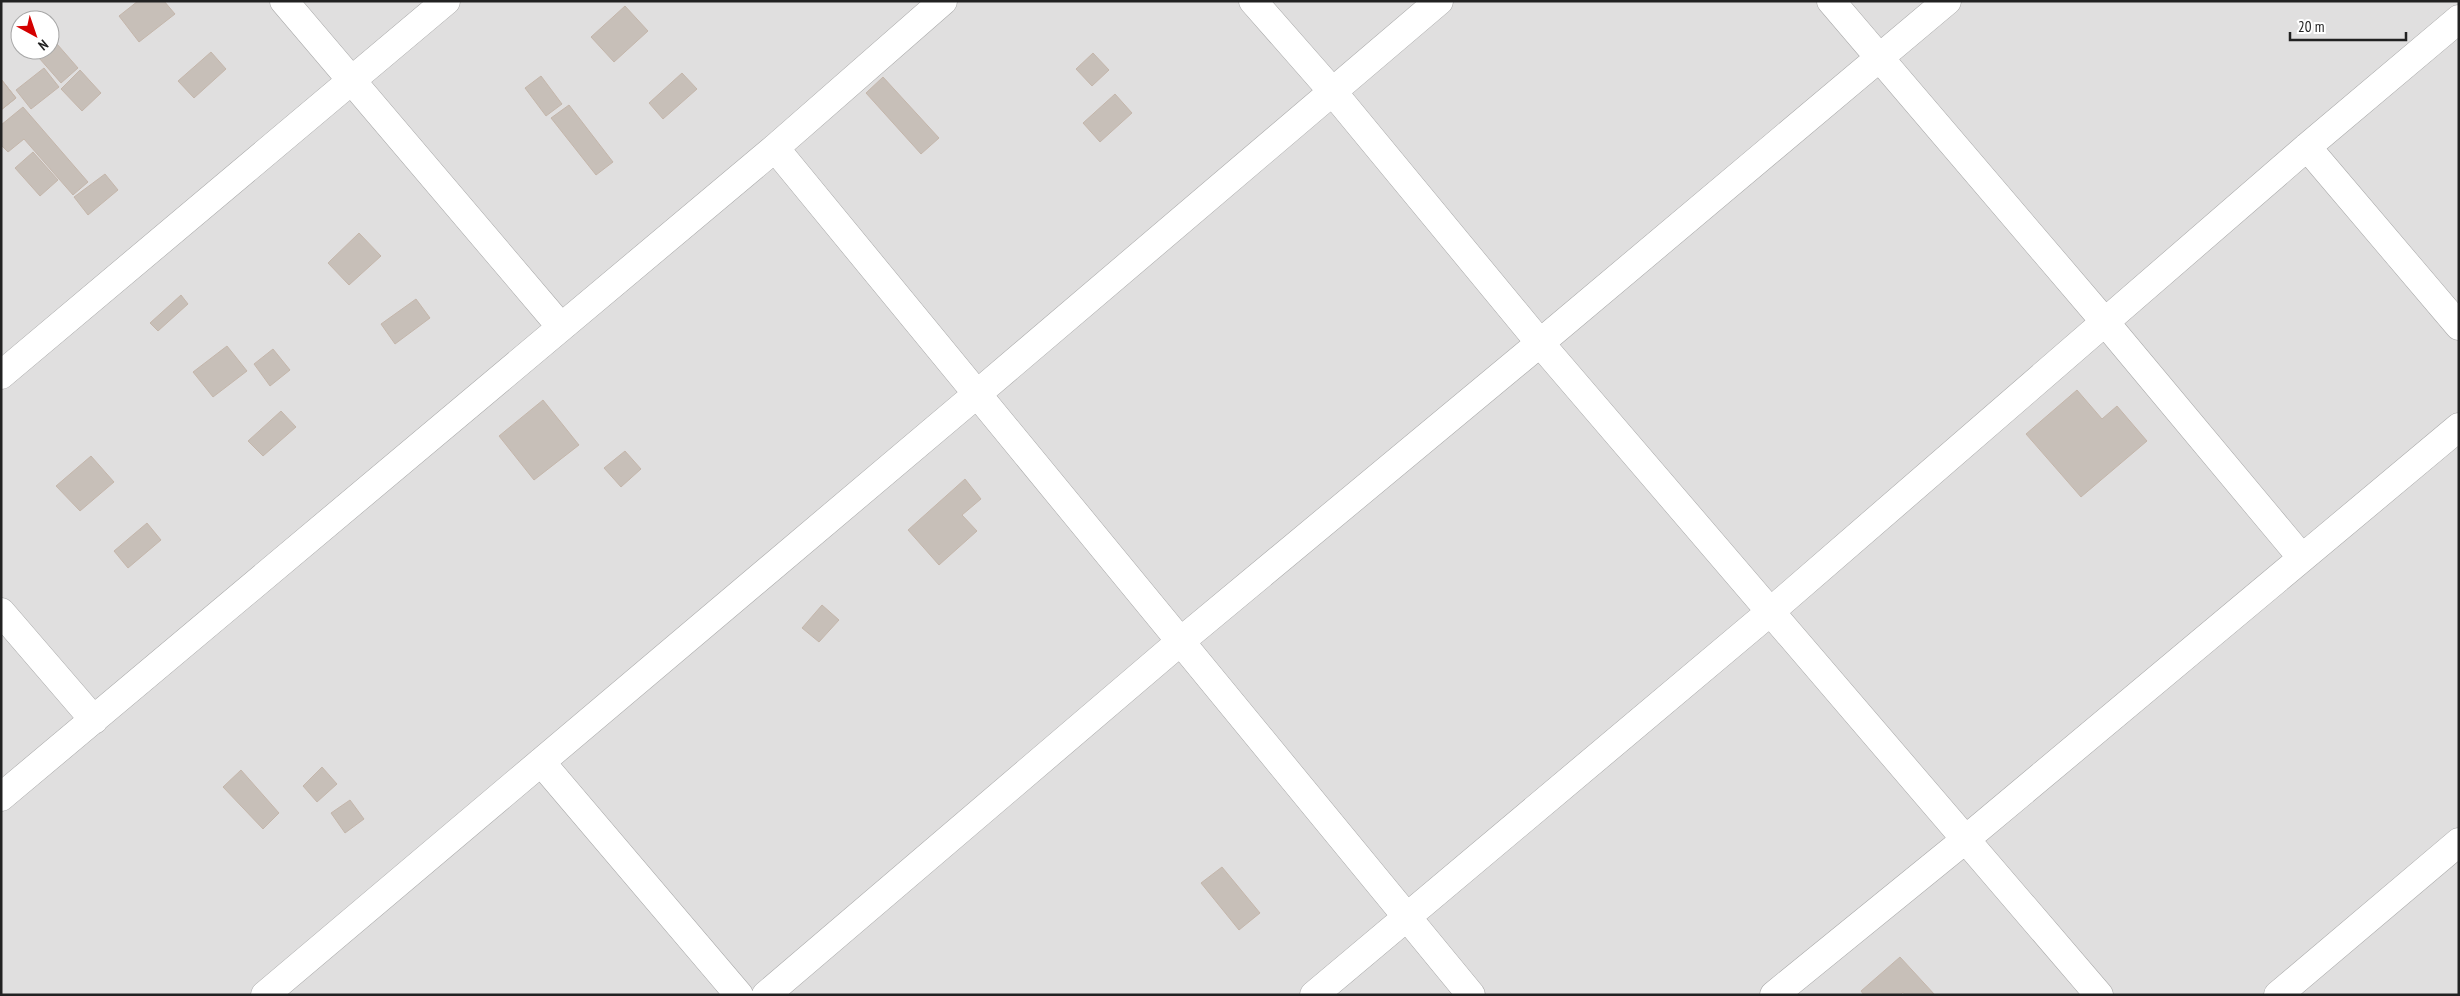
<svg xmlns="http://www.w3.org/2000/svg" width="2460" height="996" font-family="'PT Sans Narrow',sans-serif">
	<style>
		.residential { fill: #e0dfdf; fill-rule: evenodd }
		.building { fill: #c7bfb8; stroke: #c4b6ab }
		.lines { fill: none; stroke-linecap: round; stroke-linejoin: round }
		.minor-casing { stroke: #a9a9a9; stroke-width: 29 }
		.minor { stroke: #fff; stroke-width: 28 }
	</style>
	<rect width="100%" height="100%" fill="#f2efe9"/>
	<path class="residential" d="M1 1H2459V995H1ZM20 20H50V50H20Z"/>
	<path class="building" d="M138 1H164L175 14 139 42 119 16Z
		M625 6 648 31 614 62 591 37Z
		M50 36 78 68 61 83 32 50H50Z
		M211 52 226 69 194 98 178 81Z
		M1093 53 1109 70 1092 86 1076 69Z
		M44 68 59 87 31 109 16 90Z
		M80 70 101 93 82 111 61 89Z
		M682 73 697 89 663 119 649 103Z
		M541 76 562 104 546 116 525 88Z
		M883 77 939 138 921 154 866 93Z
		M1 79 16 98 1 110Z
		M1 79 16 98 1 110Z
		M1115 94 1132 113 1100 142 1083 123Z
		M569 105 613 162 596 175 551 118Z
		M23 107 88 182 73 195 24 139 8 152 1 145V125Z
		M33 152 58 180 40 196 15 168Z
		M105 174 118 190 88 215 74 197Z
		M359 233 381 256 349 285 328 263Z
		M181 295 188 304 158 331 150 323Z
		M416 299 430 318 395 344 381 324Z
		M227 346 247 371 213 397 193 372Z
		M273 349 290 370 270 386 254 364Z
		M2077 390 2102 419 2117 406 2147 441 2081 497 2026 434Z
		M543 400 579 445 534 480 499 436Z
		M281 411 296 427 263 456 248 441Z
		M625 451 641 469 621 487 604 468Z
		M91 456 114 482 80 511 56 486Z
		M965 479 981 499 962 515 977 531 939 565 908 530Z
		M147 523 161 540 128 568 114 551Z
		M822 605 839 620 819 642 802 628Z
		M322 767 337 784 317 802 303 786Z
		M241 770 279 813 263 829 223 787Z
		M350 800 364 819 345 833 331 813Z
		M1222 867 1260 913 1239 930 1201 883Z
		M1900 957 1935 995H1905L1903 992 1900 995H1864L1861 991Z"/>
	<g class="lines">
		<defs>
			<path id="minor" d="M284 1 561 327
				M1253 1 1332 91 1540 343 2099 995
				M1831 1 2105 322 2302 558
				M2307 147 2459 326
				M775 148 1471 995
				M1 375 446 1
				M1 612 94 720
				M541 762 739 995
				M1 797 775 148 943 1
				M265 995 977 394 1439 1
				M766 995 1181 641 1540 343 1947 1
				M1314 995 1770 612 2307 147 2459 19
				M1774 995 1966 839 2459 427
				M2278 995 2459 842"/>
		</defs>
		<use href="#minor" class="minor-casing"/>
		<use href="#minor" class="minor"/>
	</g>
	<rect width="2460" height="996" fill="none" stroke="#222222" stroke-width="5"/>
	<g transform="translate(35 35) rotate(140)"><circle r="24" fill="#ffffff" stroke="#a7a7a7"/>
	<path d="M0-4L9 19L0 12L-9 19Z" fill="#d40000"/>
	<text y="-8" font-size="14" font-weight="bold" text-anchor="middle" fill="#222222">N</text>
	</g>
	<path d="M2290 32v8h116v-8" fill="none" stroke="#222222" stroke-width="2.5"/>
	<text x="2298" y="32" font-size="15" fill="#222222" stroke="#ffffff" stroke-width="4" paint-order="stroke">20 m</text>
</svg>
